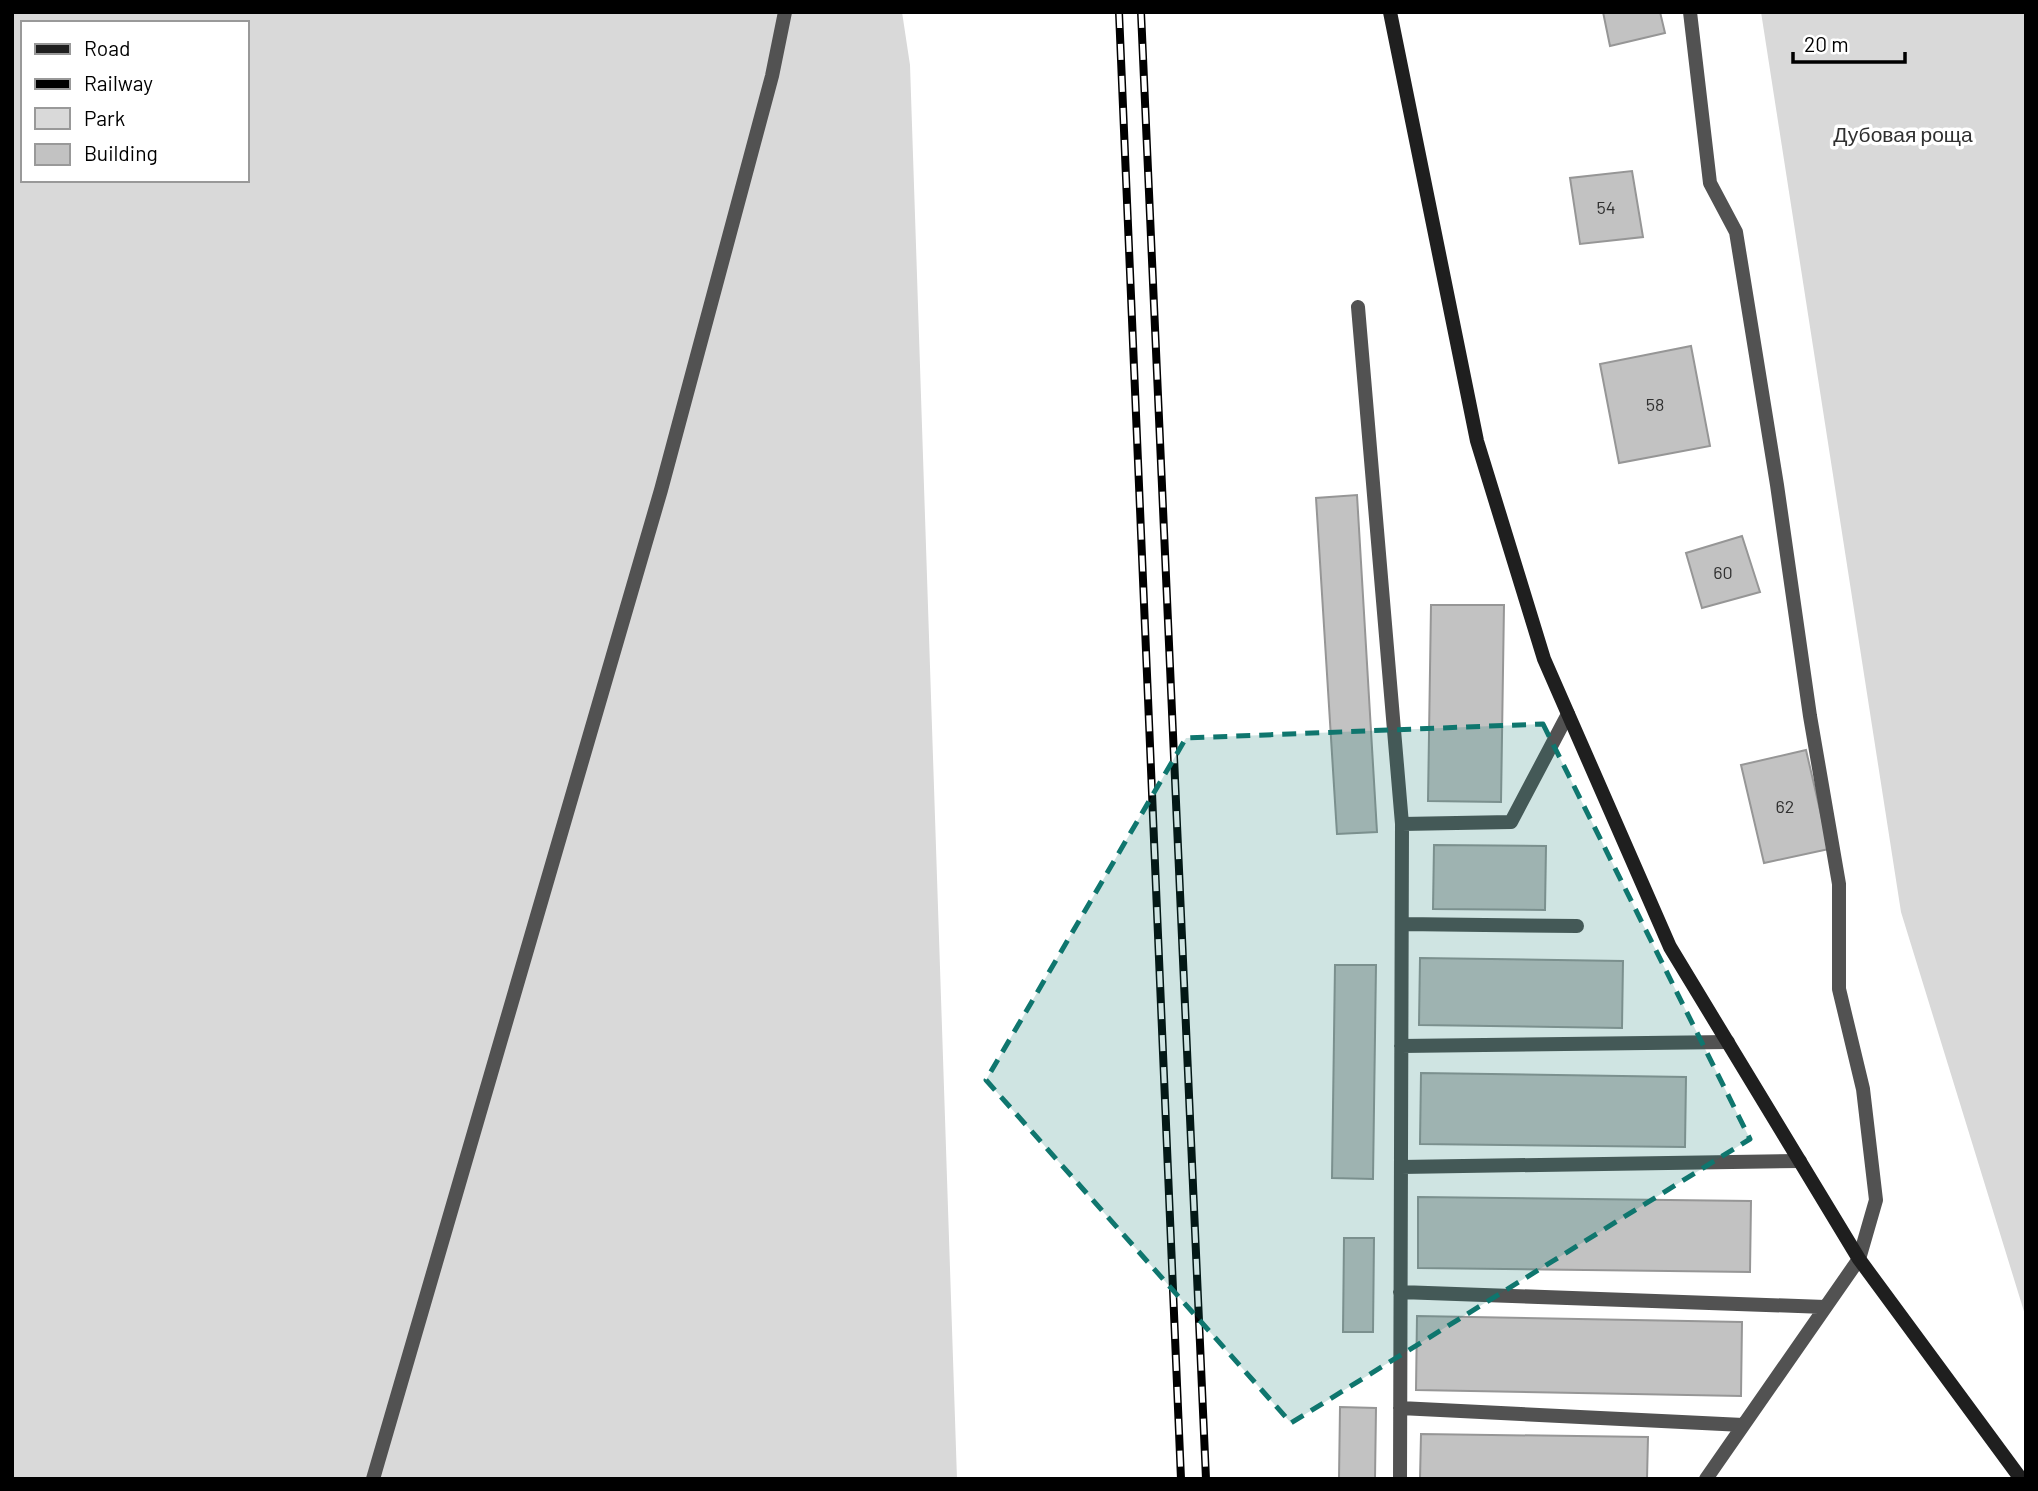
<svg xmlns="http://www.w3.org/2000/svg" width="2038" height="1491" font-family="Barlow,sans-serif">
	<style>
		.green { fill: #d9d9d9; fill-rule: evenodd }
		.building { fill: #c2c2c2; stroke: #969696; stroke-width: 2 }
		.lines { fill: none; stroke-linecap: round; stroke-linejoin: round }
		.lane { stroke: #525252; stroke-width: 14 }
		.street { stroke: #525252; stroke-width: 14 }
		.secondary { stroke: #1f1f1f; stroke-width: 14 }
		.rail-casing { stroke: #000; stroke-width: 8 }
		.rail { stroke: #fff; stroke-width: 5; stroke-dasharray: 16; stroke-linecap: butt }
		.marked { fill: #0f766e; fill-opacity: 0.2; stroke: #0f766e; stroke-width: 5; stroke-dasharray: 14 9; stroke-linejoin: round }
		.labels { text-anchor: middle; stroke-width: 7; stroke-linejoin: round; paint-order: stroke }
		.number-label { font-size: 18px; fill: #303030 }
		.park-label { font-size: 21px; fill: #303030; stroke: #fff }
	</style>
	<rect width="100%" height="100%" fill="#fff"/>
	<path class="green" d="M12 12H902L910 65 957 1479H12ZM23 23H247V180H23Z
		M1761 12H2026V1318L1901 912Z"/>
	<path class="building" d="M1603 12H1660L1665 33 1610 46Z
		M1632 171 1643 237 1580 244 1570 178Z
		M1691 346 1710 446 1619 463 1600 364Z
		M1357 495 1377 832 1337 834 1316 498Z
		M1742 536 1760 592 1702 608 1686 553Z
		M1431 605H1504L1501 802 1428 801Z
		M1806 750 1829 849 1764 863 1741 765Z
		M1434 845 1546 846 1545 910 1433 909Z
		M1420 958 1623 961 1622 1028 1419 1025Z
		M1335 965H1376L1373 1179 1332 1178Z
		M1421 1073 1686 1077 1685 1147 1420 1144Z
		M1418 1197 1751 1201 1750 1272 1418 1268Z
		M1344 1238H1374L1373 1332H1343Z
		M1417 1316 1742 1322 1741 1396 1416 1390Z
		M1340 1407 1376 1408 1375 1479H1339Z
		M1421 1434 1648 1437 1647 1479H1420Z"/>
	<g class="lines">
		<path class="lane" d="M1690 12 1710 183 1736 232 1777 485 1810 716 1839 884V989L1863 1089 1876 1200 1859 1259 1706 1479
			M1358 307 1402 824 1400 1479
			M1402 824 1511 822 1568 714
			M1402 924 1577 926
			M1401 1046 1728 1042
			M1401 1167 1800 1161
			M1400 1292 1825 1307
			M1400 1408 1743 1425"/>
		<path class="street" d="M373 1479 661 490 772 76 785 12"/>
		<path class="secondary" d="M1390 12 1477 441 1544 659 1670 947 1859 1259 2021 1479"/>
		<defs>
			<path id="rail" d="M1119 12 1181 1479
				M1141 12 1206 1479"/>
		</defs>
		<use href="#rail" class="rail-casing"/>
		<use href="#rail" class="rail"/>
	</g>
	<path class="marked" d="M1543 724 1750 1139 1291 1423 986 1080 1186 738Z"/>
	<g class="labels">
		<g class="number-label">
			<text x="1606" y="214">54</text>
			<text x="1655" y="411">58</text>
			<text x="1723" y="579">60</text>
			<text x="1785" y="813">62</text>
		</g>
		<g class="park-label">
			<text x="1903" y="142">Дубовая роща</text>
		</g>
	</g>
	<rect width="2038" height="1491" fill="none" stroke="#000000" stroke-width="28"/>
	<rect x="21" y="21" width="228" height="161" fill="#ffffff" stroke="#999999" stroke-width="2"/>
	<rect x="35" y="44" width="35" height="10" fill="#1f1f1f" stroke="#999999" stroke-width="2"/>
	<text x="84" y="56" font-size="21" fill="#000000">Road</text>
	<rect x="35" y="79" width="35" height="10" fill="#000000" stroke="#999999" stroke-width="2"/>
	<text x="84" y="91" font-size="21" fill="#000000">Railway</text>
	<rect x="35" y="108" width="35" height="21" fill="#d9d9d9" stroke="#999999" stroke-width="2"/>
	<text x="84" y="126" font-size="21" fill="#000000">Park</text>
	<rect x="35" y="144" width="35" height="21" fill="#c2c2c2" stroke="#999999" stroke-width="2"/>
	<text x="84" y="161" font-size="21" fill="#000000">Building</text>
	<path d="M1793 52v10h112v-10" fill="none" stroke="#000000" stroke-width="3.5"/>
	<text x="1804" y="52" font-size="21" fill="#000000" stroke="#ffffff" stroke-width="5" paint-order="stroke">20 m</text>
</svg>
